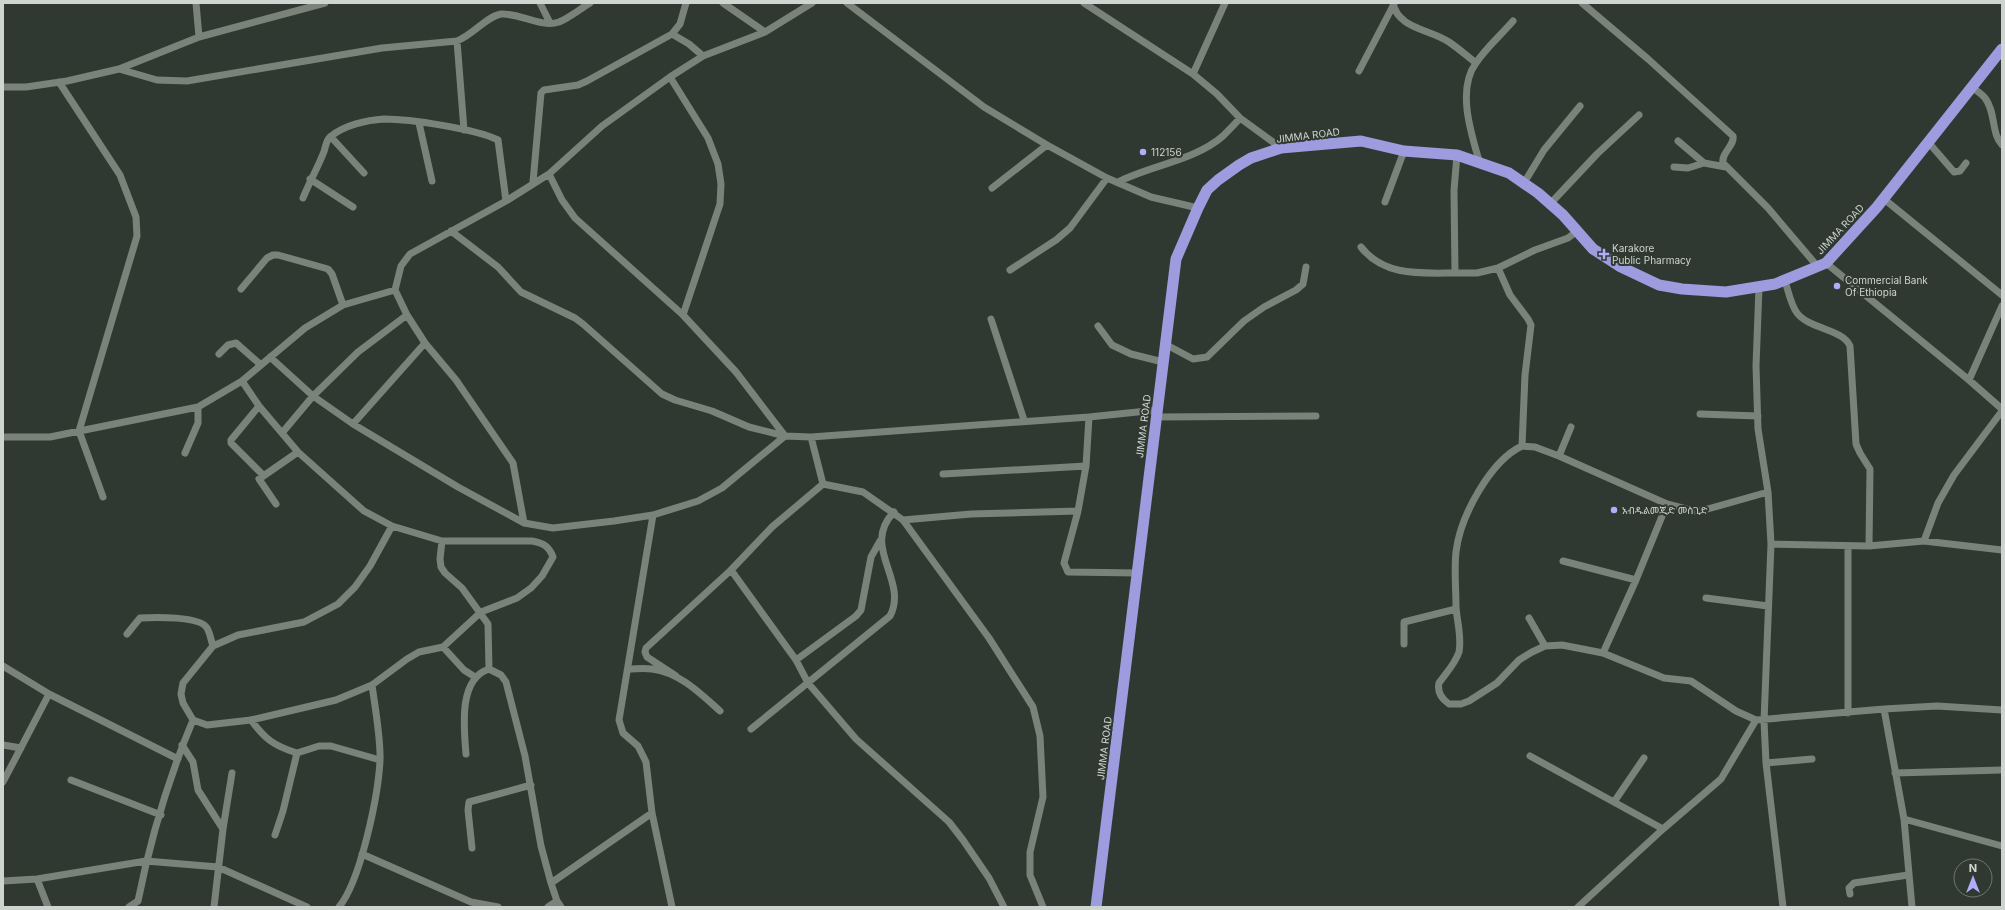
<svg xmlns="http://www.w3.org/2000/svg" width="2005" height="910" font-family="Inter,'Noto Sans Ethiopic',sans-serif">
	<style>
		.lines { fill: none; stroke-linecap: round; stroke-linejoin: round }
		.minor { stroke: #79837a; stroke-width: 7 }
		.trunk { stroke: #9c9cde; stroke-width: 11 }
		.poi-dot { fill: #afaefa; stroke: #303931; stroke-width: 1.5 }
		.labels { text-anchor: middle; stroke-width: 4; stroke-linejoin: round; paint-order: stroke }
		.street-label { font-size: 10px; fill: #ced4cf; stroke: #303931 }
		.poi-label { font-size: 10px; fill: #ced4cf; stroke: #303931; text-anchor: start }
	</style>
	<rect width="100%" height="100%" fill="#303931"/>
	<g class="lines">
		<path class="minor" d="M196 3 199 37
			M540 3 550 23
			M723 3 765 32
			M847 3 984 107 1047 145 1107 178 1151 197 1198 208
			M1084 3 1193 74 1217 94 1240 118 1281 148
			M1393 3C1398 29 1430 29 1449 42 1458 48 1467 56 1476 63
			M1582 3 1648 59 1733 136C1735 145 1721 153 1723 163L1768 208 1818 267
			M672 34 689 44 703 56
			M457 41 464 130
			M119 69 157 80 187 81 382 48 457 41C473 35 487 16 501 14 520 13 541 28 559 22 569 18 580 9 590 3
			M1359 71 1394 4
			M1193 74 1225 3
			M670 77 708 138 718 164 721 184 720 204 683 315
			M59 82 120 175 136 217 137 236 79 431 103 497
			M3 87H26L67 81 119 69 199 37 325 3
			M1973 88C1977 91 1982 94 1985 98 1996 112 1991 133 2002 145
			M419 123 432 181
			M331 137 364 173
			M1678 141 1704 163
			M1929 143 1954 172 1960 171 1966 163
			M1457 155 1454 190 1455 273H1477L1498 268 1535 250 1568 238 1576 232
			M1480 164C1472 136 1456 90 1476 63 1486 48 1501 35 1513 21
			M1674 167 1688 168 1704 163 1726 167
			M549 174 562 200 575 218 683 315 736 372 785 436
			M310 179 353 207
			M533 182 541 93 544 90 578 85 587 81 672 34 680 24 686 3
			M1118 182C1151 165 1194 161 1223 136 1229 130 1235 124 1240 118
			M1524 183 1544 150 1580 106
			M992 188 1047 145
			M303 198C309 183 317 169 323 154 326 148 325 142 330 137 344 125 367 120 384 119 410 119 476 129 498 140L506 201
			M1884 199 2002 295
			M1385 202 1404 151
			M1550 204 1597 154 1639 115
			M451 231 498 267 521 292 575 318 583 324 662 394 675 400 712 411 749 427 785 436 811 437 1089 417 1157 410
			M1361 247C1384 277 1422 273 1455 273
			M1826 263 1969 380 2002 306
			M1498 268 1510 295 1528 319 1531 325 1525 375 1522 446
			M1010 270 1056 240 1070 228 1107 178
			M1785 281C1788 290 1791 305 1797 313 1809 329 1843 329 1850 346L1856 444 1860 453 1870 469 1869 546
			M1759 287 1756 366 1758 429 1768 492 1771 544 1764 721 1766 763 1783 907
			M241 289 267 258 273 255H278L328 269 332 274 343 305
			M395 290 407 315 425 343 456 380 513 463 524 523 553 528 614 521 653 515 698 501 722 488 785 436
			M991 319 1024 420
			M1098 326 1112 345 1131 354 1163 362
			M1165 344 1193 359 1207 357 1244 321 1264 307 1296 290 1303 284 1306 267
			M219 354 228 345 236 343 261 365
			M270 357 313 396 353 424 458 487 524 523
			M1969 380 2002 409
			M259 406 231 440V443L263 475
			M1700 414 1758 416
			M1089 417 1086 466 1078 511 1064 563 1068 572 1138 573
			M1156 417 1316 416
			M353 424 425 343
			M282 433 313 396 358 352 407 315
			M3 437H50L198 407 242 381 305 328 343 305 395 290 401 266 410 254 506 201 549 174 602 126 670 77 703 56 765 32 812 3
			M185 453 198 423V407
			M1559 456 1571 427
			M943 474 1086 466
			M823 484 863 492 903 520 989 638 1033 707 1040 736 1043 797 1030 852V875L1043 907
			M276 504 259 479 298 452
			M1667 504 1694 511 1704 510 1768 492
			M653 515 619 720 623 733 638 746 646 762 652 813 672 907
			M903 520 971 514 1078 511
			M442 541 440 559 441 567 445 573 462 588 488 624 489 669
			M1924 541 1938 503 1954 475 2002 411
			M1771 544 1869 546 1924 541 2002 550
			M1848 546V713
			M1563 561 1636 580
			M731 570 796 660 808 683 856 739 949 822 963 840 989 878 1004 907
			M1706 598 1768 606
			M1529 618 1545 646
			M127 634 140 618C154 617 200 616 207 628 210 633 211 640 213 646
			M1404 644V622L1456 609
			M443 647 464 670 475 677
			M1603 653 1636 580 1667 504 1559 456 1535 447 1522 446C1490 461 1460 517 1456 552 1454 569 1456 589 1456 607 1457 622 1462 637 1459 652 1455 664 1446 673 1439 683 1437 692 1442 699 1449 704H1461L1469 701 1497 683 1519 660 1532 652 1545 646 1562 645 1603 653 1664 678 1691 681 1736 711 1756 720 1884 709 1937 706 2002 710
			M796 660 856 616 861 610 871 557 880 541
			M3 666 49 694 178 759
			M628 669C636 669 644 668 652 669 679 672 701 694 720 711
			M676 676 647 657 645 652 646 648 731 570 772 527 823 484 811 437
			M1884 709 1904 819 1912 907
			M193 720 183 703 181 694 183 683 213 646 238 635 304 622 338 604 355 587 370 566 392 526
			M251 720C265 739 274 746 297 753
			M751 729 890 616C909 580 860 547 894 512
			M3 745 21 748
			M182 745 193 762 198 790 223 829 214 907
			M466 754C464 728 458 679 489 669L501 675 506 682 525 756 541 846 551 883 557 901 561 907
			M1530 756 1663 829
			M1766 763 1812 759
			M1895 773 2002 770
			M71 780 161 815
			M3 782 49 694
			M1614 802 1644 758
			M1904 819 2002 846
			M223 829 232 773
			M275 835 283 811 297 753 319 746H331L380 760
			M472 848 468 810 469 802 531 785
			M362 854 471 902 498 907
			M37 879 48 907
			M3 881 37 879 146 861 218 867 307 907
			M551 883 652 813
			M1850 894 1849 888 1854 883 1908 875
			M129 907 138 901C150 841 169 777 193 720L207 725 251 720 336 700 372 685 407 659 419 652 443 647 481 612 517 598 531 588 542 576 553 557C549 546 543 543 532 541H442L392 526 364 511 298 452 259 406 242 381
			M339 907C361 880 378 796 380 761 381 740 375 707 372 685
			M548 907 557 901
			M1578 907 1663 829 1721 779 1756 720"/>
		<path class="trunk" d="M1096 907 1176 259 1198 208 1207 190 1218 180 1239 165 1251 158 1281 148 1361 141 1404 151 1457 155 1509 173 1538 193 1563 215 1593 249 1621 267 1659 285 1682 289 1726 292 1775 284 1826 263 1877 207 2002 49"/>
	</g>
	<g class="poi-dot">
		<circle cx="1143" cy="152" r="4"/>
		<path d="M1602 248h4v4h4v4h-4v4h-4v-4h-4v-4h4z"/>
		<circle cx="1837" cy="286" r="4"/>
		<circle cx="1614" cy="510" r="4"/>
	</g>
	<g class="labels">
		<g class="street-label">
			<text transform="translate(1308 135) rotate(-7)" y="4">JIMMA ROAD</text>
			<text transform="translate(1840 229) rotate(-47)" y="4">JIMMA ROAD</text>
			<text transform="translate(1143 426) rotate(-83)" y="4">JIMMA ROAD</text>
			<text transform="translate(1104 748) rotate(-83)" y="4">JIMMA ROAD</text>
		</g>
		<g class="poi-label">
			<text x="1151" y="156">112156</text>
			<text x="1612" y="252">Karakore<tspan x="1612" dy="12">Public Pharmacy</tspan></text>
			<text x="1845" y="284">Commercial Bank<tspan x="1845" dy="12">Of Ethiopia</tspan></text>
			<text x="1622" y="514">አብዱልመጂድ መስጊድ</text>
		</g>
	</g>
	<rect width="2005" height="910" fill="none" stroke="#ced4cf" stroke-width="8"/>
	<g transform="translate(1973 878)"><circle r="19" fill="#303931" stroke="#6f7770"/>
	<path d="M0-3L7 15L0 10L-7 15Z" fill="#afaefa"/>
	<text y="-6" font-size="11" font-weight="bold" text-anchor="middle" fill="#ced4cf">N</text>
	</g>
</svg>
